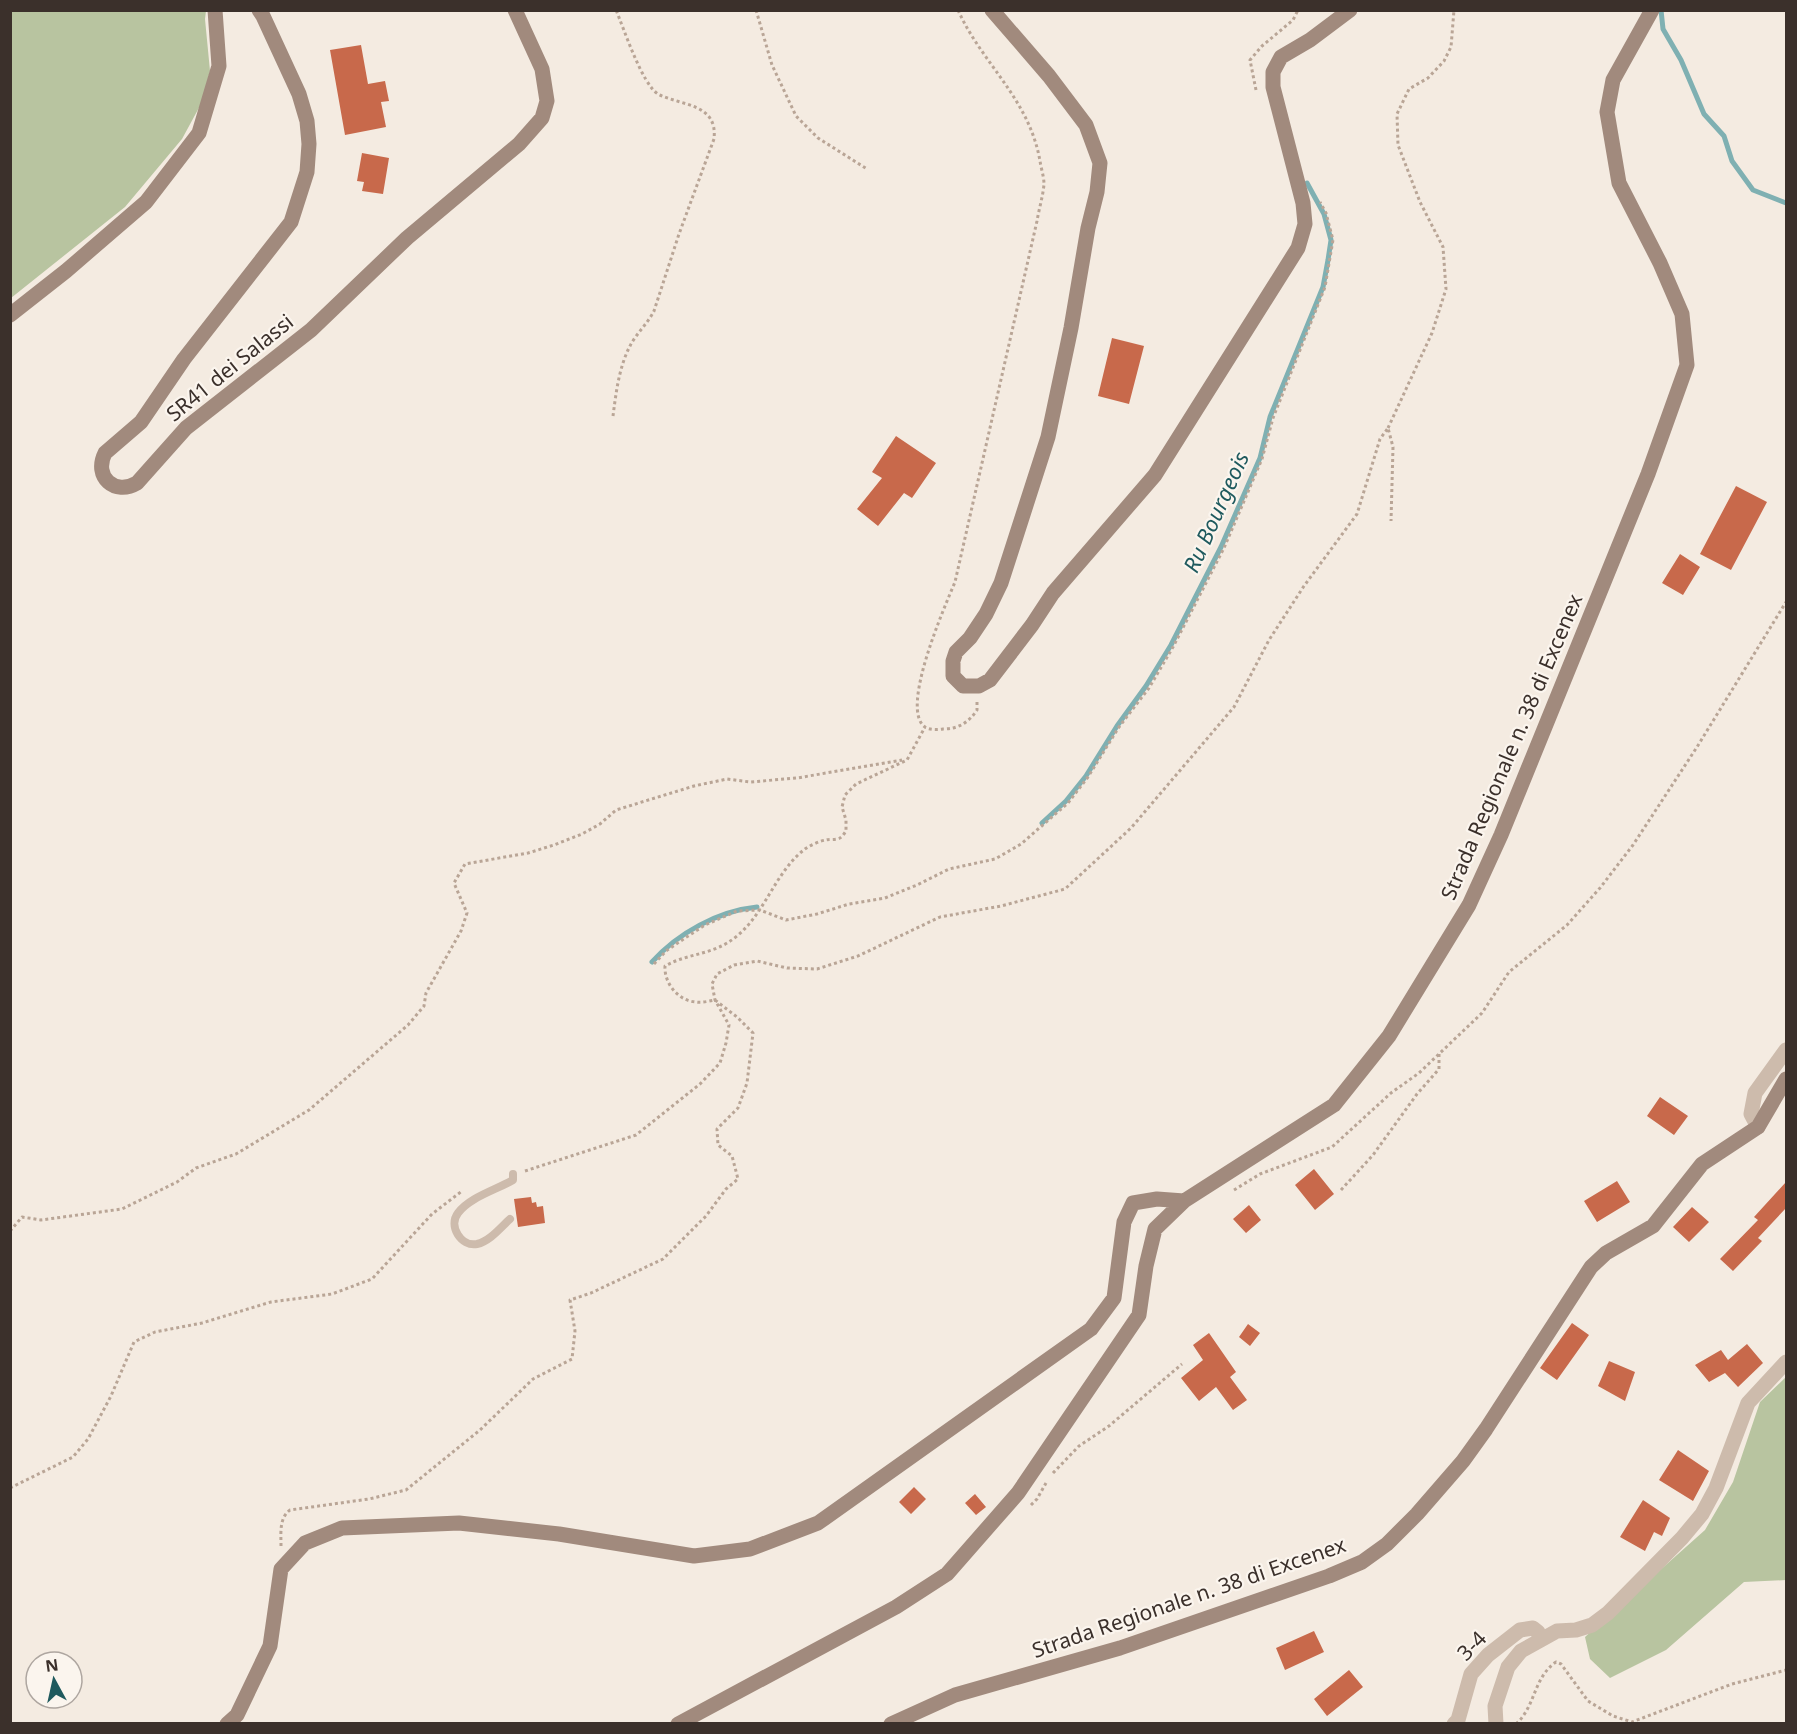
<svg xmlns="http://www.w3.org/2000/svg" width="1797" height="1734" font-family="'Noto Sans',sans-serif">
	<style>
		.green { fill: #b8c4a0 }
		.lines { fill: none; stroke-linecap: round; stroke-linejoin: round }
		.stream { stroke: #7fb0b2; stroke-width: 5 }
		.building { fill: #c8694b }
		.path { stroke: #b9a596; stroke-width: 3; stroke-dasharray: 3 3; stroke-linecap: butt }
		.lane { stroke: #cdbbac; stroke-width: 8 }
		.street { stroke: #cdbbac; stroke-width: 15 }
		.secondary { stroke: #a18a7d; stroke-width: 15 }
		.labels { text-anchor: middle; stroke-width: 4.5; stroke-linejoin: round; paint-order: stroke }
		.street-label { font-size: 21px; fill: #3b302b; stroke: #fbf5ee }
		.water-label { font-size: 22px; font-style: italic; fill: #1f5a5e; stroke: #fbf5ee }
	</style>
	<rect width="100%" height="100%" fill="#f4ebe1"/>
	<path class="green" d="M11 11H206L205 19 210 71 201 104 182 139 125 207 11 298Z
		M1786 1377V1580L1744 1582 1666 1650 1610 1678 1590 1659 1585 1637 1705 1530 1733 1482 1760 1402Z"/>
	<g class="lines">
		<path class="stream" d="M1661 10 1663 29 1681 60 1704 114 1724 136 1732 161 1753 190 1786 203
			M1042 823 1066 801 1086 776 1117 726 1146 686 1171 645 1221 547 1260 458 1270 417 1323 287 1328 260 1331 240 1324 214 1307 183
			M652 962C678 933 718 911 757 907"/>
	</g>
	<path class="building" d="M361 45 368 84 385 81 389 101 381 102 386 127 345 135 330 50Z
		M362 153 389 158 383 194 362 191 364 182 357 181Z
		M1112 338 1144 346 1129 404 1098 396Z
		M896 436 936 463 912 498 904 493 878 526 857 509 882 478 872 472Z
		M1736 486 1767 502 1731 570 1700 554Z
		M1680 554 1700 567 1683 595 1662 583Z
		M1660 1097 1688 1116 1674 1135 1647 1116Z
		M1314 1169 1334 1194 1315 1210 1295 1185Z
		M1617 1181 1630 1202 1597 1222 1584 1201Z
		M1786 1182V1208L1758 1238 1762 1241 1733 1271 1720 1259 1758 1220 1754 1217Z
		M531 1197 532 1203 536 1202 537 1207 543 1206 545 1223 518 1227 514 1199Z
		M1249 1205 1261 1220 1246 1233 1233 1219Z
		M1692 1207 1709 1222 1689 1242 1673 1227Z
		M1572 1323 1589 1335 1557 1380 1540 1368Z
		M1248 1324 1260 1333 1250 1346 1239 1337Z
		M1209 1333 1236 1372 1230 1377 1247 1400 1233 1410 1216 1387 1199 1401 1181 1378 1203 1360 1193 1345Z
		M1747 1344 1763 1363 1738 1387 1725 1373 1709 1382 1695 1365 1721 1350 1728 1360Z
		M1609 1361 1635 1372 1625 1401 1598 1386Z
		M1678 1450 1709 1471 1693 1501 1659 1480Z
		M914 1487 926 1499 911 1514 899 1502Z
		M975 1494 986 1507 976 1515 965 1503Z
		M1643 1500 1670 1518 1662 1536 1654 1532 1645 1551 1620 1537Z
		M1314 1631 1324 1652 1285 1670 1276 1648Z
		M1349 1670 1363 1687 1327 1716 1314 1699Z"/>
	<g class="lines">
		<path class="path" d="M756 10 772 65 796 116 818 138 867 169
			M958 10C982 64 1029 98 1040 161 1041 168 1044 177 1044 184 1043 196 1039 209 1037 221L955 582C946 604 899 709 925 727 929 730 938 730 943 729 959 729 969 722 977 710V701
			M1256 90 1250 60 1262 46 1293 20 1298 10
			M613 416C616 393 619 367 630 346 636 334 648 323 654 311L679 234 714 139C718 103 681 106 658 94 642 84 624 29 616 10
			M1388 428 1432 333 1446 289 1443 247 1420 202 1398 145 1397 114 1409 89 1428 78 1444 61 1451 47 1454 10
			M654 964 666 951 685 938 705 925 737 911 760 910 786 920 817 914 849 904 885 898 917 885 949 869 995 859 1021 844 1068 803 1088 777 1119 727 1149 688 1173 647 1224 548 1262 459 1273 418 1325 287 1333 240 1326 213 1320 202
			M525 1171 636 1135 700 1084 720 1063 726 1043 729 1025 715 1000 712 984 717 974 734 965 757 961 787 968 817 969 858 956 940 917 1001 906 1065 889 1131 828 1234 707 1269 640 1304 586 1357 514 1380 439 1388 428 1393 447 1391 521
			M1234 1190 1260 1174 1332 1147 1391 1093 1419 1073 1482 1013 1509 972 1567 925 1600 888 1633 845 1697 747 1786 602
			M1341 1190 1373 1155 1417 1094 1439 1069V1053
			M10 1231 22 1217 41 1220 122 1209 177 1182 196 1168 236 1154 309 1110 408 1025 424 1006 426 993 461 931 467 913 454 883 465 864 528 853 554 845 582 834 600 824 616 810 694 786 727 779 750 782 797 778 902 760
			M1053 1473 1079 1446 1109 1426 1182 1364
			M10 1488 73 1457 88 1439 111 1396 134 1342 155 1332 202 1323 271 1302 332 1294 372 1279 432 1214 462 1191
			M1031 1505 1037 1499 1046 1483
			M281 1546C281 1533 279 1518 290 1510L369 1499 406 1490 480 1430 533 1379 572 1359 575 1331 570 1300 591 1293 663 1259 706 1216 726 1189 738 1179 732 1156 718 1145 717 1129 738 1108 747 1083 753 1033 737 1017 715 1000C709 1001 702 1003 696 1002 678 1001 664 983 665 966 690 952 713 956 737 936 766 912 775 872 805 849 811 845 819 841 826 840 830 839 836 840 840 838 842 837 844 834 846 831V820L842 807 845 795 856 784 907 760 925 727
			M1516 1724C1536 1706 1533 1678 1556 1662L1561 1664 1588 1701 1613 1716 1632 1722 1732 1684 1786 1670"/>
		<path class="lane" d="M510 1219C500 1228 490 1241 477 1244 461 1247 448 1226 458 1213 470 1197 496 1190 513 1180V1174"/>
		<path class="street" d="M1758 1127 1751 1114 1755 1093 1786 1050
			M1454 1724 1458 1720 1471 1674 1488 1655 1520 1630 1533 1628 1538 1632 1540 1640
			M1496 1724 1495 1706 1508 1667 1521 1651 1557 1631 1576 1630 1592 1625 1608 1613 1682 1538 1702 1514 1716 1488 1748 1403 1786 1362"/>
		<path class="secondary" d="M259 10 263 16 299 94 307 121 309 144 307 172 291 222 184 359 141 422 105 453C93 477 115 496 137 483L186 428 311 330 407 238 519 144 542 118 547 101 542 69 515 10
			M992 10 1049 76 1086 125 1100 163 1097 192 1088 228 1071 328 1048 437 1001 583 986 614 970 638 956 652 953 661V676L963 686H979L990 680 1032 625 1053 593 1155 475 1298 248 1305 224 1303 203 1273 87V72L1281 57 1310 40 1350 10
			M10 315 66 271 146 202 199 133 219 66 215 10
			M227 1724 237 1715 270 1646 281 1569 305 1543 342 1528 459 1523 559 1534 694 1556 750 1549 818 1523 1091 1329 1114 1298 1124 1222 1133 1203 1157 1199 1184 1201
			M678 1724 896 1607 947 1574 1018 1493 1139 1315 1146 1266 1155 1229 1184 1201 1334 1105 1389 1036 1469 905 1501 835 1648 474 1687 365 1682 314 1660 263 1619 183 1607 112 1613 80 1652 10
			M891 1724 955 1695 1120 1648 1329 1576 1362 1562 1387 1544 1417 1514 1463 1461 1486 1429 1591 1267 1606 1253 1653 1226 1702 1164 1758 1127 1786 1079"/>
	</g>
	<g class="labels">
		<g class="street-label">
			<text transform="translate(230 368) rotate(-39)" y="7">SR41 dei Salassi</text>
			<text transform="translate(1512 747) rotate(-67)" y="7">Strada Regionale n. 38 di Excenex</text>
			<text transform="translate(1189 1598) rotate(-19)" y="7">Strada Regionale n. 38 di Excenex</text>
			<text transform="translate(1472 1646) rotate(-46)" y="7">3-4</text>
		</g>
		<g class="water-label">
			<text transform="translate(1216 512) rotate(-66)" y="8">Ru Bourgeois</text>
		</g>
	</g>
	<rect width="1797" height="1734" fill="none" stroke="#3b302b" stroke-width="24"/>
	<g transform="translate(54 1680) rotate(352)"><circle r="28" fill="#fbf5ee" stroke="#aea6a0" stroke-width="1.5"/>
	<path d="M0-4.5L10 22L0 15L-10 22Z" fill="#1f5a5e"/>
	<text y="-9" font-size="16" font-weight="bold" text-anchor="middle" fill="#3b302b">N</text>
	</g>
</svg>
